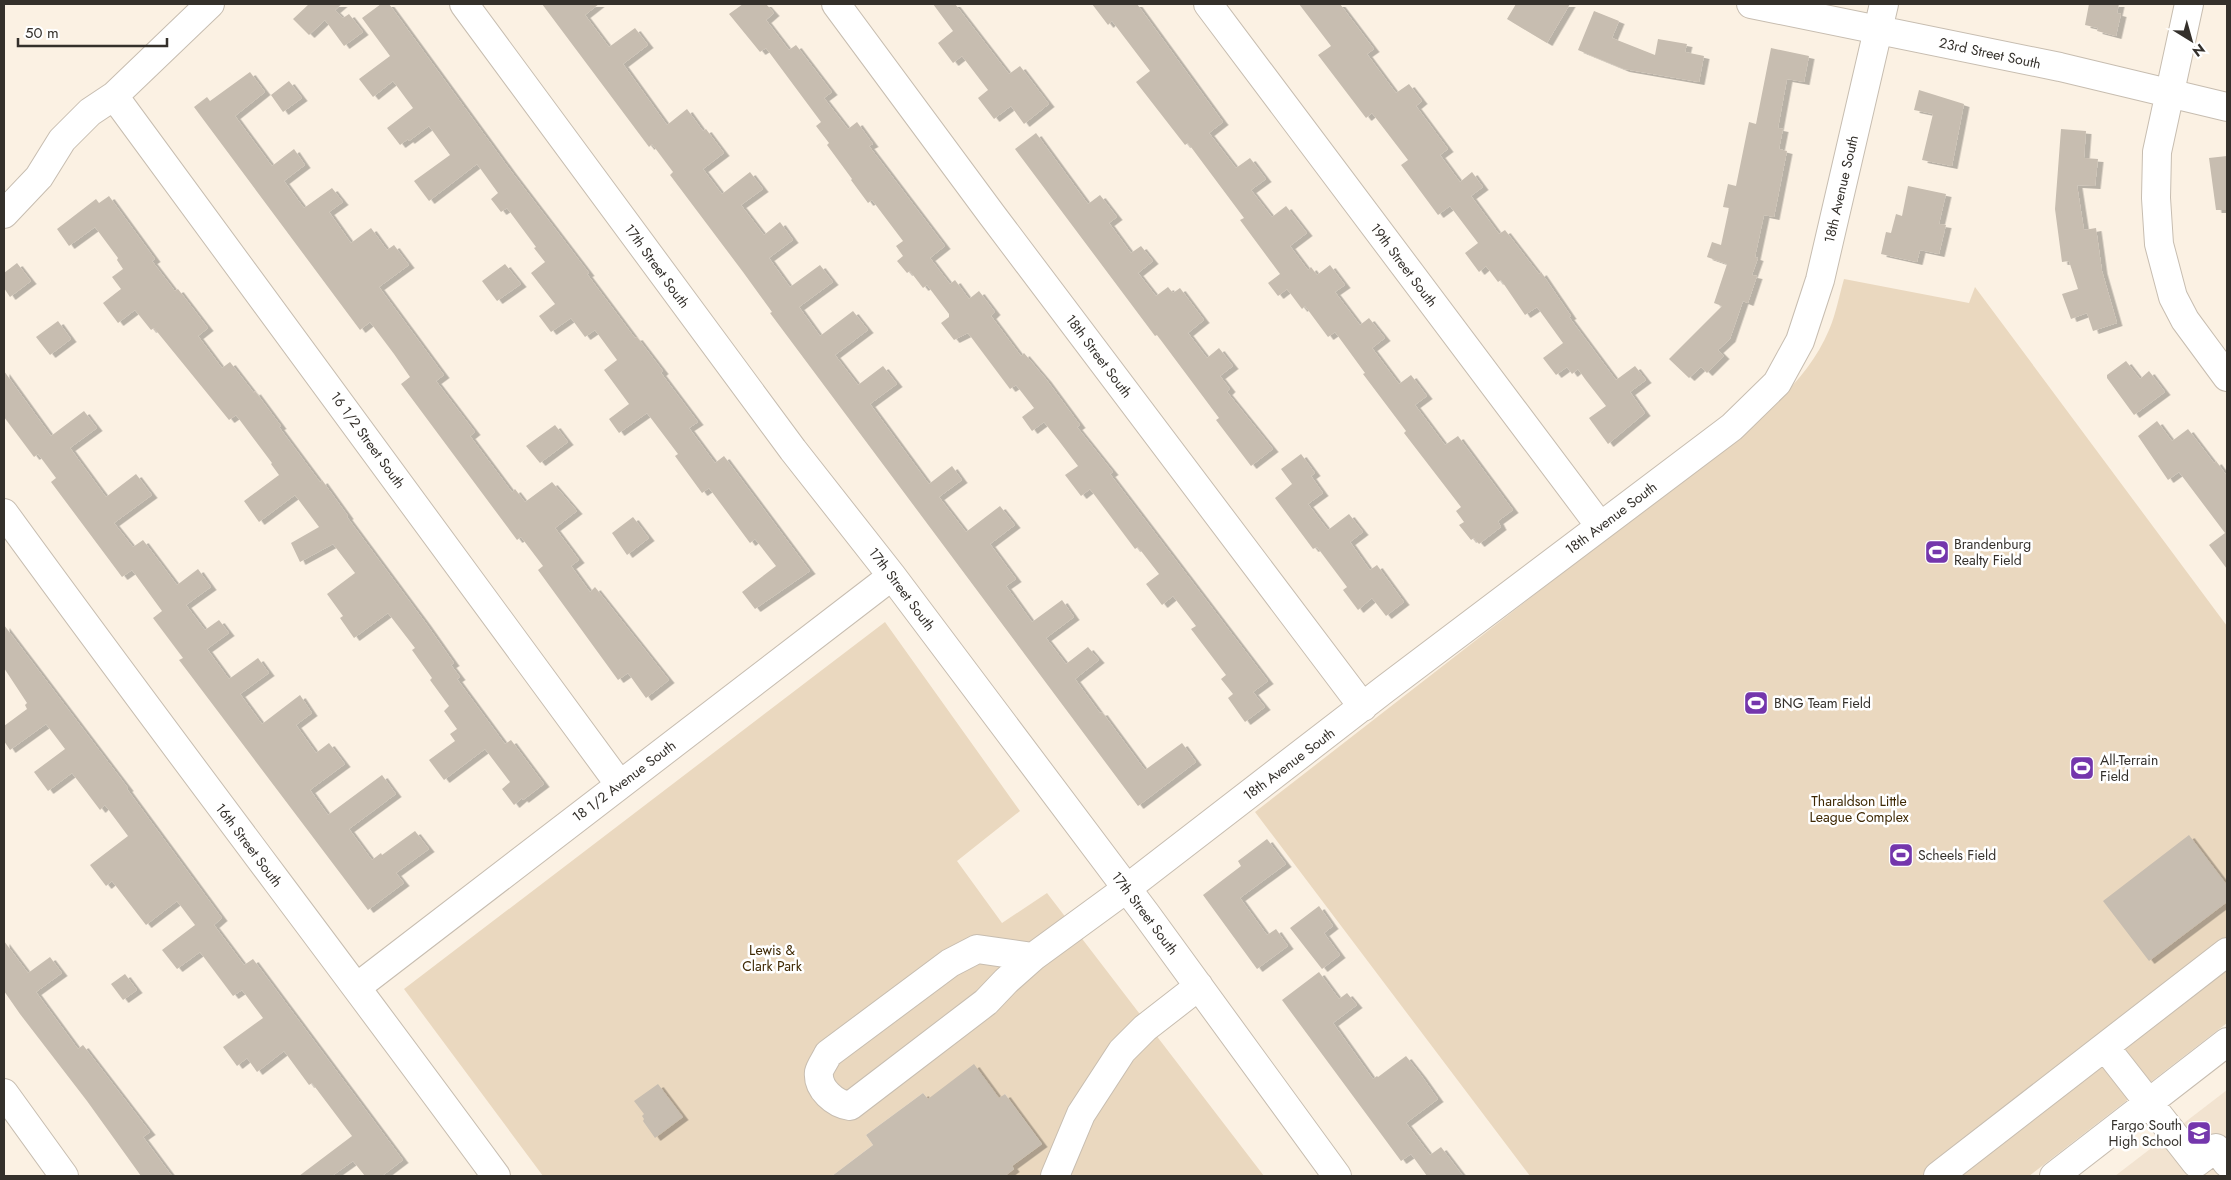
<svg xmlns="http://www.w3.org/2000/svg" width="2231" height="1180" font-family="Jost,sans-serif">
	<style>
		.built { fill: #f2e3d0 }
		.green { fill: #ead8bf }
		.building { fill: #c7bdb0; filter: url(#shadow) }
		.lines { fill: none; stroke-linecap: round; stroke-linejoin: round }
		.minor-casing { stroke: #c7bdb0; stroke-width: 30 }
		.minor { stroke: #fff; stroke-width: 28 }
		.labels { text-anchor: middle; stroke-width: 5; stroke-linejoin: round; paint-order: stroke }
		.street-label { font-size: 14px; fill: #34302b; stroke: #fff }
		.poi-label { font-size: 14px; fill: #34302b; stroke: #fff; text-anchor: start }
		.park-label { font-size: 14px; fill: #3e2803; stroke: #fff }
	</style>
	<defs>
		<filter id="shadow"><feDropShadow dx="5.5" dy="3" stdDeviation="0" flood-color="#0004"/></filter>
	</defs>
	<rect width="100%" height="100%" fill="#fbf1e3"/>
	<path class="built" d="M2227 1090V1176H2115Z"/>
	<path class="green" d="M1844 279 1969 303 1975 287 2227 626V1023L2029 1176H1530L1255 812 1741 434C1775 405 1811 373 1829 330 1836 314 1839 296 1844 279Z
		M885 622 1020 811 957 861 1002 923 1047 893 1264 1176H1005L1014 1169 1012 1166 1042 1144 1005 1094 995 1102 928 1099 923 1093 866 1135 873 1145 832 1176H543L404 989Z"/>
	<path class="building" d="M309 4H342L335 10 343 18 349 14 363 32 344 46 325 20 309 35 293 19Z
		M381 4H389L511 171 589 273 587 274 635 338 637 337 663 371 661 373 698 422 689 428 715 463 724 456 810 571 755 609 742 592 776 566 755 539 750 543 709 488 702 493 675 456 678 454 647 413 619 433 609 419 629 404 604 370 617 360 595 330 585 337 571 318 551 332 539 316 555 304 531 273 545 262 534 248 536 247 507 208 501 212 491 199 498 193 477 164 429 201 414 181 450 155 429 126 409 141 408 139 400 145 387 128 413 108 393 81 373 97 359 79 390 56 362 18Z
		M542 4H599L585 15 609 47 635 28 648 45 623 64 667 125 687 109 703 131 706 129 724 153 703 169 722 194 750 172 763 189 741 205 764 235 780 222 793 240 769 258 790 287 820 265 833 282 799 307 820 336 853 311 868 330 835 355 858 385 883 366 897 384 870 404 929 484 952 466 962 480 939 497 966 532 1000 506 1015 525 990 544 1016 579 1006 586 1032 622 1062 600 1074 617 1046 638 1066 664 1088 647 1099 660 1075 679 1100 713 1102 712 1145 770 1182 743 1196 762 1138 806 770 313 772 312 743 272 670 175 673 172 652 144 649 147Z
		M743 4H766L774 13 766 20 789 50 796 45 832 92 824 98 848 129 857 122 873 144 869 146 945 246 930 258 950 284 955 280 969 299 979 291 995 312 991 316 1021 356 1024 353 1046 379 1080 425 1077 427 1113 472 1110 474 1268 681 1253 692 1265 707 1245 722 1228 698 1233 694 1221 679 1226 675 1191 629 1196 626 1173 596 1162 605 1146 584 1159 574 1138 547 1135 549 1090 489 1081 496 1065 475 1078 466 1059 441 1044 422 1032 431 1022 417 1034 408 1016 385 1010 389 968 333 954 340 941 323 949 317V314L927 285 923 288 910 271 907 273 897 261 903 256 896 246 903 241 872 200 868 203 851 180 852 179 827 145 829 143 816 126 821 122 766 48 760 52 729 14Z
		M933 4H955L1009 74 1020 66 1049 104 1024 124 1011 106 994 119 978 98 988 90 962 56 953 63 938 43 953 31Z
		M1092 4H1137L1223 122 1209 133 1236 168 1250 158 1266 179 1251 190 1272 217 1286 206 1307 233 1290 246 1308 270 1311 267 1317 275 1330 265 1345 285 1335 292 1360 325 1369 318 1385 338 1372 348 1399 384 1411 375 1427 396 1415 405 1445 445 1458 436 1513 510 1498 521 1501 527 1479 544 1474 538 1471 540 1459 525 1464 522 1456 511 1461 507 1404 433 1406 431 1363 374 1365 373 1335 332 1328 337 1305 306 1302 309 1287 289 1278 296 1268 283 1280 274 1240 220 1244 218 1188 143 1185 145 1136 82 1150 71 1112 21 1108 25Z
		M1299 4H1340L1374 49 1367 54 1396 93 1409 84 1422 101 1416 106 1448 149 1440 155 1460 182 1472 172 1483 187 1471 196 1499 234 1505 230 1539 274 1541 272 1571 316 1569 317 1616 380 1635 366 1646 380 1630 392 1645 413 1608 444 1589 418 1606 406 1585 379 1578 369 1572 374 1567 367 1556 375 1543 358 1563 343 1537 307 1525 315 1501 280 1498 282 1486 266 1479 272 1465 253 1478 243 1450 206 1438 215 1401 165 1408 160 1372 113 1366 118 1318 55 1331 46Z
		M1516 4H1570L1547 43 1507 19Z
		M2089 4H2119L2117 13 2121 14 2116 36 2097 31 2098 28 2085 25Z
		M1594 11 1619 21 1612 38 1655 55 1658 39 1687 44 1685 52 1704 56 1699 82 1624 69 1578 50Z
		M1771 48 1809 56 1804 82 1787 79 1778 128 1783 129 1779 149 1787 151 1774 217 1764 215 1755 257 1758 258 1752 275 1757 276 1748 303 1743 301 1730 339 1718 350 1724 356 1707 373 1701 367 1689 378 1669 359 1722 306 1714 303 1727 264 1707 257 1712 242 1721 245 1729 208 1723 207 1728 184 1736 186 1749 122 1756 124Z
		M250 72 265 92 235 116 272 166 294 149 305 165 284 181 304 208 332 188 343 202 329 212 351 243 371 228 387 250 394 245 409 265 379 287 444 375 436 381 475 432 470 436 512 492 515 489 525 502 552 482 577 511 555 528 579 560 571 566 590 592 595 587 669 680 646 698 628 673 618 680 538 570 543 566 521 537 517 540 401 384 410 377 394 354 370 322 360 330 194 107 207 97 210 101Z
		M289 81 302 98 283 112 271 95Z
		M1919 90 1964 104 1952 166 1922 160 1933 114 1914 110Z
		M2061 129 2086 131 2084 158 2098 159 2095 186 2077 185 2084 230 2096 228 2102 271 2117 323 2093 331 2087 313 2071 319 2062 294 2078 289 2069 261 2062 262 2055 209Z
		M1036 133 1088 204 1100 195 1117 217 1109 223 1131 253 1141 246 1153 261 1138 273 1156 296 1168 287 1173 293 1180 288 1204 320 1188 333 1207 358 1219 348 1233 366 1220 376 1230 389 1227 392 1273 449 1251 466 1216 420 1219 418 1157 335 1155 336 1015 149Z
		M2227 156V210H2216L2209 158Z
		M1908 186 1946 194 1939 224 1946 225 1939 254 1920 250 1917 262 1881 254 1886 232 1891 233 1896 214 1902 216Z
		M109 196 155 259 152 261 175 291 178 289 208 328 198 336 222 368 230 362 254 393 255 391 281 426 279 427 320 482 322 480 348 516 347 517 425 622 454 663 451 665 460 677 457 679 505 744 511 740 544 784 523 800 522 798 514 805 502 789 510 782 485 749 444 780 429 760 455 741 450 734 457 729 444 711 449 706 430 680 432 678 412 650 415 648 388 613 354 638 340 618 343 616 327 594 355 573 333 544 300 562 291 543 319 527 295 495 259 522 244 501 279 475 271 464 272 463 236 415 229 420 154 328 151 330 135 310 118 323 103 303 121 289 112 277 123 269 117 260 118 258 95 227 69 246 57 229 96 199 99 203Z
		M17 263 31 281 10 297 4 288V273Z
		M505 264 521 284 497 301 482 281Z
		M58 321 71 339 50 355 36 337Z
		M2126 361 2140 379 2149 371 2165 392 2134 415 2107 378V375Z
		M4 371 51 436 84 411 97 428 70 448 106 497 136 474 152 495 114 523 133 547 143 540 177 585 198 569 211 587 186 605 205 630 219 620 229 633 207 649 229 679 258 658 269 673 240 694 262 724 300 695 312 713 296 725 316 753 329 743 345 764 310 790 328 815 382 775 396 794 349 829 372 860 381 853 382 855 415 831 429 849 396 873 404 883 368 910 179 660 183 658 153 618 162 611 132 570 122 577 51 482 56 478 38 454 34 457 4 417Z
		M2157 421 2172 441 2188 429 2214 463 2216 461 2227 476V569L2209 545 2225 533 2179 472 2168 480 2138 436Z
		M555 425 568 442 540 463 526 446Z
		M1301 454 1315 473 1311 476 1323 493 1308 504 1328 530 1349 514 1363 532 1350 542 1370 570 1377 565 1404 602 1386 616 1372 598 1358 610 1343 590 1347 587 1317 547 1313 549 1275 498 1292 484 1281 469Z
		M633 517 649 538 627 555 612 533Z
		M4 625 128 788 127 789 222 918 214 925 244 965 253 959 403 1160 382 1176H365L353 1161 332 1176H299L352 1136 312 1083 309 1085 284 1051 257 1072 247 1058 237 1066 223 1047 263 1018 242 990 233 996 200 952 177 969 162 950 195 925 177 901 146 925 112 881 106 886 90 865 128 836 105 805 100 810 72 773 48 791 34 772 65 749 46 724 10 750 4 741V726L27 709 25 705 27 703 4 668Z
		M2189 835 2227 885V902L2149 961 2103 901Z
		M1267 839 1286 864 1240 898 1267 935 1276 929 1288 946 1257 969 1203 895 1241 866 1238 861Z
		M1319 906 1333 926 1324 933 1340 955 1322 969 1290 928Z
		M4 941 28 973 50 957 62 973 36 992 78 1049 83 1045 150 1132 143 1137 172 1176H141L87 1101 20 1014 4 991Z
		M1319 972 1339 999 1347 993 1357 1005 1333 1023 1373 1079 1377 1076 1378 1077 1406 1056 1421 1075 1438 1099 1406 1123 1430 1155 1441 1147 1463 1176H1427L1411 1154 1401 1161 1282 1000Z
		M125 974 137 990 123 1000 111 984Z
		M974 1064 999 1098 1005 1094 1042 1144 1012 1166 1014 1169 1005 1176H832L873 1145 866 1135 923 1093 928 1099Z
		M658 1084 683 1117 655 1138 643 1121 644 1119 642 1116 644 1114 634 1101Z"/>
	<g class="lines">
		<defs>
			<path id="minor" d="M464 4 793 450 892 576 1146 914 1337 1176
				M836 4 992 215 1363 707
				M1208 4 1600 526
				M1751 4 2060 67 2227 107
				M2189 4 2157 152 2156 198 2159 244 2173 297 2185 320 2227 377
				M114 96 620 785
				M4 214 39 177 62 140 90 112 114 96 210 4
				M4 513C166 736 333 954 496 1176
				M1033 957 977 949 950 963 828 1054C826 1059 820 1067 819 1072 817 1089 835 1104 850 1106L986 1002 1006 981 1033 957 1126 889 1385 689 1732 427 1777 383 1800 341 1820 280 1884 4
				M357 987 892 576
				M2105 1047 2196 1163 2216 1148 2227 1163
				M4 1093 64 1176
				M1055 1176 1081 1114 1122 1051 1145 1028 1199 986
				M1938 1176 2227 952
				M2054 1176 2227 1042"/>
		</defs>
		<use href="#minor" class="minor-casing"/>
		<use href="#minor" class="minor"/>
	</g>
	<defs>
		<symbol id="stadium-square" viewBox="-11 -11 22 22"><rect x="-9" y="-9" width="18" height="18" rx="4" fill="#7436ac" stroke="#fff"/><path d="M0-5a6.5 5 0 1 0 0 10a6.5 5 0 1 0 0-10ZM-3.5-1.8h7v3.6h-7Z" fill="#fff"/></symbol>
		<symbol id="school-square" viewBox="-11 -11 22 22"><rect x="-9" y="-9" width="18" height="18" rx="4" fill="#7436ac" stroke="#fff"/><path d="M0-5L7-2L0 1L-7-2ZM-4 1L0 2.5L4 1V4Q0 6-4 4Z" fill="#fff"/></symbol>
	</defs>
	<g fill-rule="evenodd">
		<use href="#stadium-square" x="1923" y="538" width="28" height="28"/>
		<use href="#stadium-square" x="1742" y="689" width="28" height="28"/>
		<use href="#stadium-square" x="2068" y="754" width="28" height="28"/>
		<use href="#stadium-square" x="1887" y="841" width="28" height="28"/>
		<use href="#school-square" x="2185" y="1119" width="28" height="28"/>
	</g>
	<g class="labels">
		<g class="street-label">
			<text transform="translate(1990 53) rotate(12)" y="5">23rd Street South</text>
			<text transform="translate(1841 189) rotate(-77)" y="5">18th Avenue South</text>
			<text transform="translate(1404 265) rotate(53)" y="5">19th Street South</text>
			<text transform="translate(657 266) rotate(54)" y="5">17th Street South</text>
			<text transform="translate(1099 356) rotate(53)" y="5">18th Street South</text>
			<text transform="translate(368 440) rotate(54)" y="5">16 1/2 Street South</text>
			<text transform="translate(1611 518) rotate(-37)" y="5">18th Avenue South</text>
			<text transform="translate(902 589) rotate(53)" y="5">17th Street South</text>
			<text transform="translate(1289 764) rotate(-37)" y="5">18th Avenue South</text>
			<text transform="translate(624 781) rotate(-37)" y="5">18 1/2 Avenue South</text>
			<text transform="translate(249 845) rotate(53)" y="5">16th Street South</text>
			<text transform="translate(1145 913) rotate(53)" y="5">17th Street South</text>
		</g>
		<g class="poi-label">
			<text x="1954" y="549">Brandenburg<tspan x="1954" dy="16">Realty Field</tspan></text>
			<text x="1774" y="708">BNG Team Field</text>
			<text x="2100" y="765">All-Terrain<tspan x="2100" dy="16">Field</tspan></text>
			<text x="1918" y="860">Scheels Field</text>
			<text x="2182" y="1130" text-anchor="end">Fargo South<tspan x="2182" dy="16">High School</tspan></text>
		</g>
		<g class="park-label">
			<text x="1859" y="806">Tharaldson Little<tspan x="1859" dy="16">League Complex</tspan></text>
			<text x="772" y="955">Lewis &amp;<tspan x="772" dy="16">Clark Park</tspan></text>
		</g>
	</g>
	<rect width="2231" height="1180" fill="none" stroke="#34302b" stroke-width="10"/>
	<g transform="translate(2191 40) rotate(143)" stroke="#ffffff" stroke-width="4" paint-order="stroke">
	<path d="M0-4L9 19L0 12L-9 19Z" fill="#34302b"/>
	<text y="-8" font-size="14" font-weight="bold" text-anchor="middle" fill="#34302b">N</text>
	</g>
	<path d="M18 38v8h149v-8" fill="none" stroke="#34302b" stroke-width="2.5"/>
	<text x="25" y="38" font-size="15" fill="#34302b" stroke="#ffffff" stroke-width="4" paint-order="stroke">50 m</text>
</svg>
